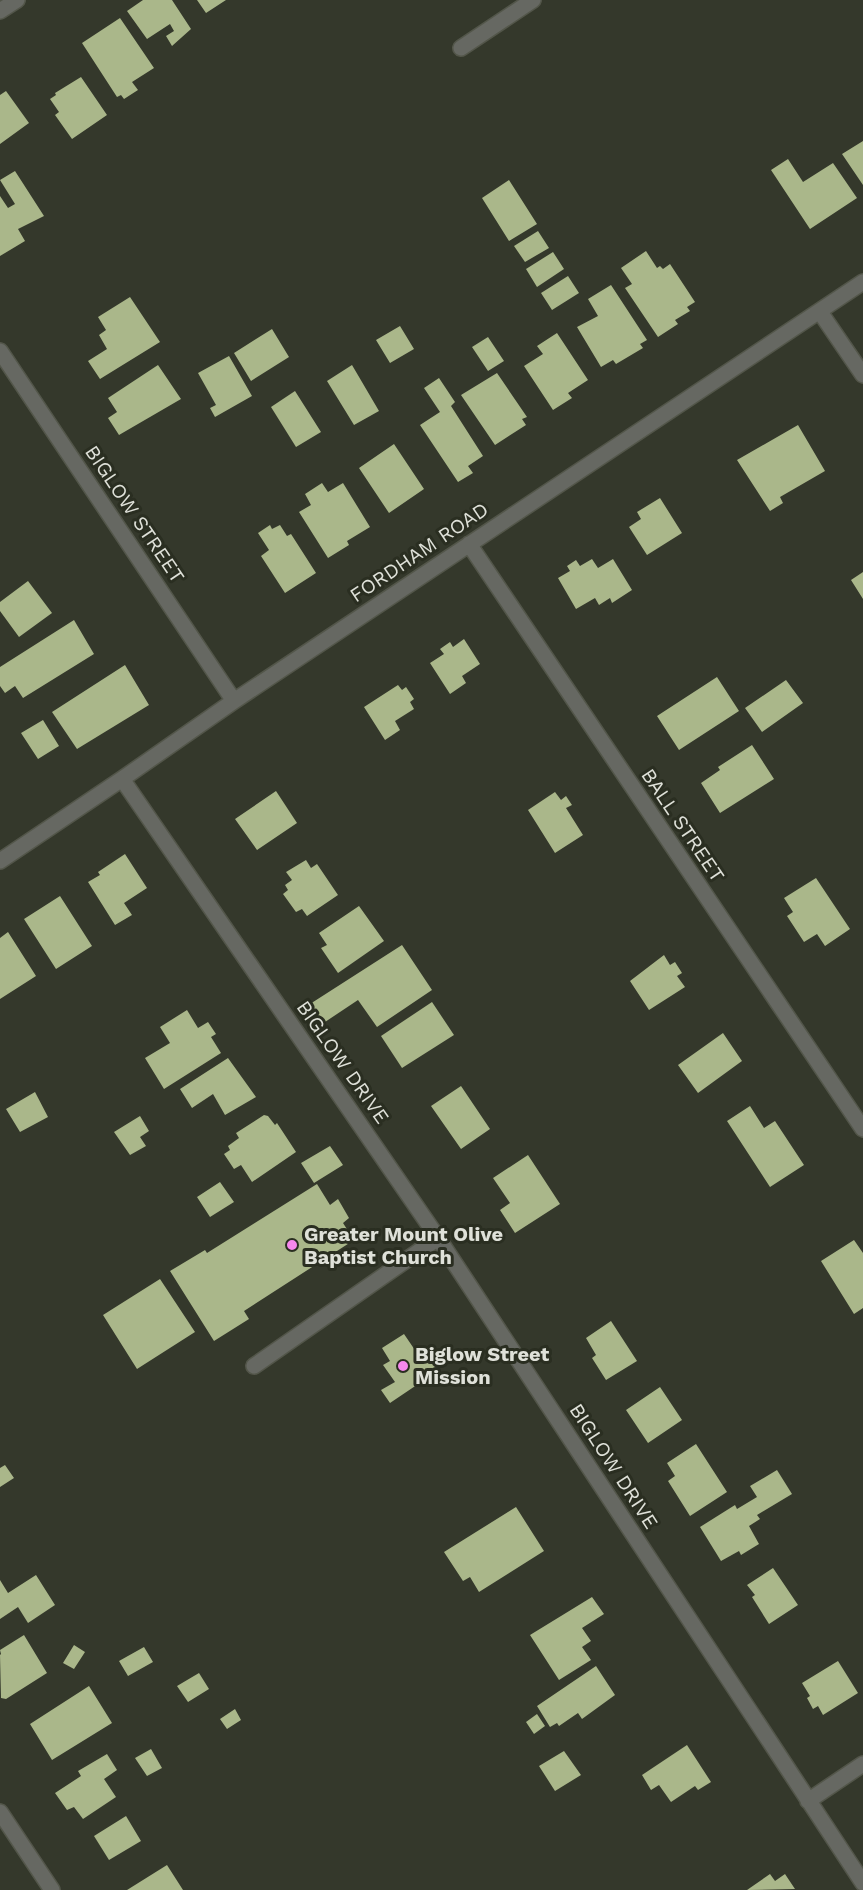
<svg xmlns="http://www.w3.org/2000/svg" width="863" height="1890" font-family="'Work Sans',sans-serif">
	<style>
		.building { fill: #aab78a }
		.lines { fill: none; stroke-linecap: round; stroke-linejoin: round }
		.minor-casing { stroke: #53564a; stroke-width: 18 }
		.minor { stroke: #666862; stroke-width: 15 }
		.poi-dot { fill: #f688ec; stroke: #2a2e21; stroke-width: 2 }
		.labels { text-anchor: middle; stroke-width: 6; stroke-linejoin: round; paint-order: stroke }
		.street-label { font-size: 20px; fill: #dfe1d9; stroke: #2a2e21 }
		.poi-label { font-size: 20px; font-weight: bold; fill: #dfe1d9; stroke: #2a2e21; text-anchor: start }
	</style>
	<rect width="100%" height="100%" fill="#34382b"/>
	<path class="building" d="M143 0H172L191 29 172 46 166 36 174 31 170 24 147 39 127 11Z
		M197 0H226L206 13Z
		M120 18 154 68 132 82 138 90 124 99 121 95 117 97 82 43Z
		M81 77 107 115 72 139 55 115 59 112 50 99 56 95 55 93Z
		M6 91 29 123 0 144V95Z
		M863 141V185L842 154Z
		M788 159 803 182 833 163 857 198 810 229 771 170Z
		M15 171 44 216 18 229 25 241 0 256V196L8 208 15 204 0 180Z
		M509 180 537 224 509 241 482 198Z
		M538 231 549 248 525 262 514 246Z
		M646 251 657 268 660 266 663 269 670 264 695 302 687 307 690 311 675 320 678 324 658 337 625 288 632 284 621 268Z
		M553 252 564 269 537 287 526 269Z
		M568 276 579 293 552 310 541 293Z
		M611 285 647 340 640 344 643 348 616 364 613 360 601 367 577 327 598 316 588 299Z
		M130 297 160 342 100 379 88 361 107 349 99 335 106 330 98 317Z
		M400 326 414 349 390 363 376 340Z
		M272 329 289 357 251 381 234 353Z
		M557 333 588 380 568 393 572 398 553 410 524 366 543 354 537 346Z
		M488 337 504 361 488 371 472 347Z
		M229 356 252 396 215 417 210 408 216 405 198 373Z
		M158 365 181 399 119 435 108 418 117 412 108 398Z
		M352 365 379 411 354 425 327 381Z
		M497 373 527 417 522 419 526 425 495 445 461 395Z
		M439 378 455 402 451 406 483 456 468 466 473 473 458 482 420 425 440 412 424 388Z
		M295 391 321 432 296 447 271 407Z
		M798 425 825 471 780 497 783 503 770 511 737 460Z
		M394 444 424 489 389 513 359 468Z
		M322 483 328 492 343 483 370 527 347 541 349 545 328 558 299 512 311 505 305 494Z
		M660 498 682 533 647 555 629 527 641 519 637 512Z
		M270 525 272 529 280 525 287 536 291 534 316 573 285 593 261 556 269 550 258 533Z
		M592 559 598 568 613 559 632 590 612 603 610 598 599 605 595 598 576 609 558 578 570 571 567 566 576 560 580 566Z
		M863 572V599L851 580Z
		M28 581 52 613 19 637 0 611V602Z
		M74 620 94 654 23 698 15 686 5 693 0 686V667Z
		M464 639 480 664 462 676 466 683 450 694 430 663 444 654 440 649 450 642 453 647Z
		M125 665 149 705 77 749 52 712Z
		M717 677 739 711 679 750 657 716Z
		M786 680 803 703 762 732 745 708Z
		M398 685 402 690 406 687 414 699 410 702 414 709 395 721 400 730 385 740 364 707Z
		M43 720 59 746 38 759 21 733Z
		M752 745 774 779 720 813 701 783 720 770 718 767Z
		M276 791 297 823 257 850 235 819Z
		M555 792 561 800 566 796 572 805 566 808 583 835 555 853 528 810Z
		M125 854 147 888 124 903 132 915 115 925 88 882 100 875 98 872Z
		M306 860 311 868 317 864 338 895 307 916 302 909 296 912 283 894 288 890 285 885 292 880 286 872Z
		M816 878 850 929 825 946 817 934 804 942 787 916 793 912 784 898Z
		M60 896 92 946 56 969 24 919Z
		M359 906 384 941 338 973 321 948 327 945 319 933Z
		M8 932 36 976 0 999V938Z
		M402 945 432 990 377 1027 358 1000 322 1024 310 1004Z
		M664 955 670 965 675 962 682 973 677 976 685 987 649 1010 630 981Z
		M432 1002 454 1035 402 1068 381 1036Z
		M187 1010 198 1028 208 1022 216 1034 211 1037 221 1053 164 1089 145 1058 170 1043 160 1027Z
		M723 1033 742 1061 698 1093 678 1065Z
		M228 1058 256 1097 225 1115 213 1094 192 1108 180 1089Z
		M461 1086 490 1129 461 1149 431 1106Z
		M35 1092 48 1117 20 1132 6 1109Z
		M750 1106 764 1128 775 1121 804 1165 770 1187 727 1121Z
		M264 1115 268 1116 275 1125 277 1123 296 1152 252 1182 241 1165 234 1169 224 1154 230 1150 228 1146 239 1138 236 1133Z
		M140 1116 149 1131 140 1137 146 1146 130 1155 114 1132Z
		M330 1146 343 1165 314 1183 301 1163Z
		M528 1155 560 1204 515 1233 500 1210 510 1203 493 1178Z
		M220 1182 234 1202 210 1217 197 1197Z
		M317 1184 330 1205 338 1199 349 1218 343 1223 354 1240 244 1311 249 1319 214 1341 170 1271 205 1250 207 1253Z
		M854 1240 863 1253V1308L854 1314 821 1261Z
		M160 1279 195 1332 137 1369 103 1315Z
		M611 1321 637 1361 606 1380 592 1358 596 1355 586 1338Z
		M404 1334 419 1356 426 1351 439 1370 390 1403 381 1390 395 1382 383 1365 390 1361 382 1348Z
		M660 1387 682 1420 648 1443 626 1410Z
		M696 1444 727 1492 690 1516 668 1481 675 1476 667 1463Z
		M5 1465 14 1478 0 1487V1468Z
		M777 1470 792 1494 757 1515 760 1519 749 1526 759 1544 741 1555 739 1551 721 1561 700 1527 735 1505 737 1509 757 1497 750 1486Z
		M516 1507 544 1551 479 1592 470 1577 463 1581 444 1552Z
		M773 1568 798 1605 769 1624 752 1597 755 1595 747 1585Z
		M36 1575 55 1605 28 1623 18 1607 0 1619V1580L8 1593Z
		M592 1597 604 1614 582 1628 591 1641 582 1647 591 1660 559 1680 530 1635Z
		M24 1635 47 1673 6 1699 1 1698 0 1655 1 1654 0 1650Z
		M74 1645 85 1652 74 1669 63 1663Z
		M144 1647 153 1662 128 1676 119 1661Z
		M838 1661 858 1693 823 1715 818 1706 813 1709 807 1698 810 1696 802 1683Z
		M596 1666 615 1695 582 1719 578 1713 559 1726 557 1723 550 1727 537 1706Z
		M199 1673 209 1689 188 1702 177 1686Z
		M89 1686 112 1723 52 1760 30 1724Z
		M235 1709 241 1720 227 1729 220 1719Z
		M537 1714 545 1726 534 1734 526 1722Z
		M687 1745 711 1782 698 1790 695 1786 671 1802 659 1785 651 1790 642 1775Z
		M151 1749 162 1768 147 1776 135 1758Z
		M564 1751 581 1775 555 1791 539 1766Z
		M107 1754 117 1770 104 1779 116 1797 83 1819 74 1807 67 1810 55 1793 81 1776 78 1771Z
		M126 1816 141 1841 109 1860 94 1836Z
		M167 1865 183 1890H127Z
		M770 1874 775 1881 785 1874 795 1889 747 1890Z"/>
	<g class="lines">
		<defs>
			<path id="minor" d="M0 11 17 0
				M461 48 533 0
				M820 312 863 375
				M0 351 234 701
				M469 544 863 1129
				M122 779 438 1238 863 1883
				M0 861 122 779 234 701 863 282
				M254 1366 438 1238
				M808 1801 863 1764
				M0 1812 52 1890"/>
		</defs>
		<use href="#minor" class="minor-casing"/>
		<use href="#minor" class="minor"/>
	</g>
	<g class="poi-dot">
		<circle cx="292" cy="1245" r="6"/>
		<circle cx="403" cy="1366" r="6"/>
	</g>
	<g class="labels">
		<g class="street-label">
			<text transform="translate(135 514) rotate(56)" y="7">BIGLOW STREET</text>
			<text transform="translate(419 552) rotate(-34)" y="7">FORDHAM ROAD</text>
			<text transform="translate(683 825) rotate(56)" y="7">BALL STREET</text>
			<text transform="translate(343 1062) rotate(55)" y="7">BIGLOW DRIVE</text>
			<text transform="translate(614 1466) rotate(57)" y="7">BIGLOW DRIVE</text>
		</g>
		<g class="poi-label">
			<text x="304" y="1241">Greater Mount Olive<tspan x="304" dy="23">Baptist Church</tspan></text>
			<text x="415" y="1361">Biglow Street<tspan x="415" dy="23">Mission</tspan></text>
		</g>
	</g>
</svg>
